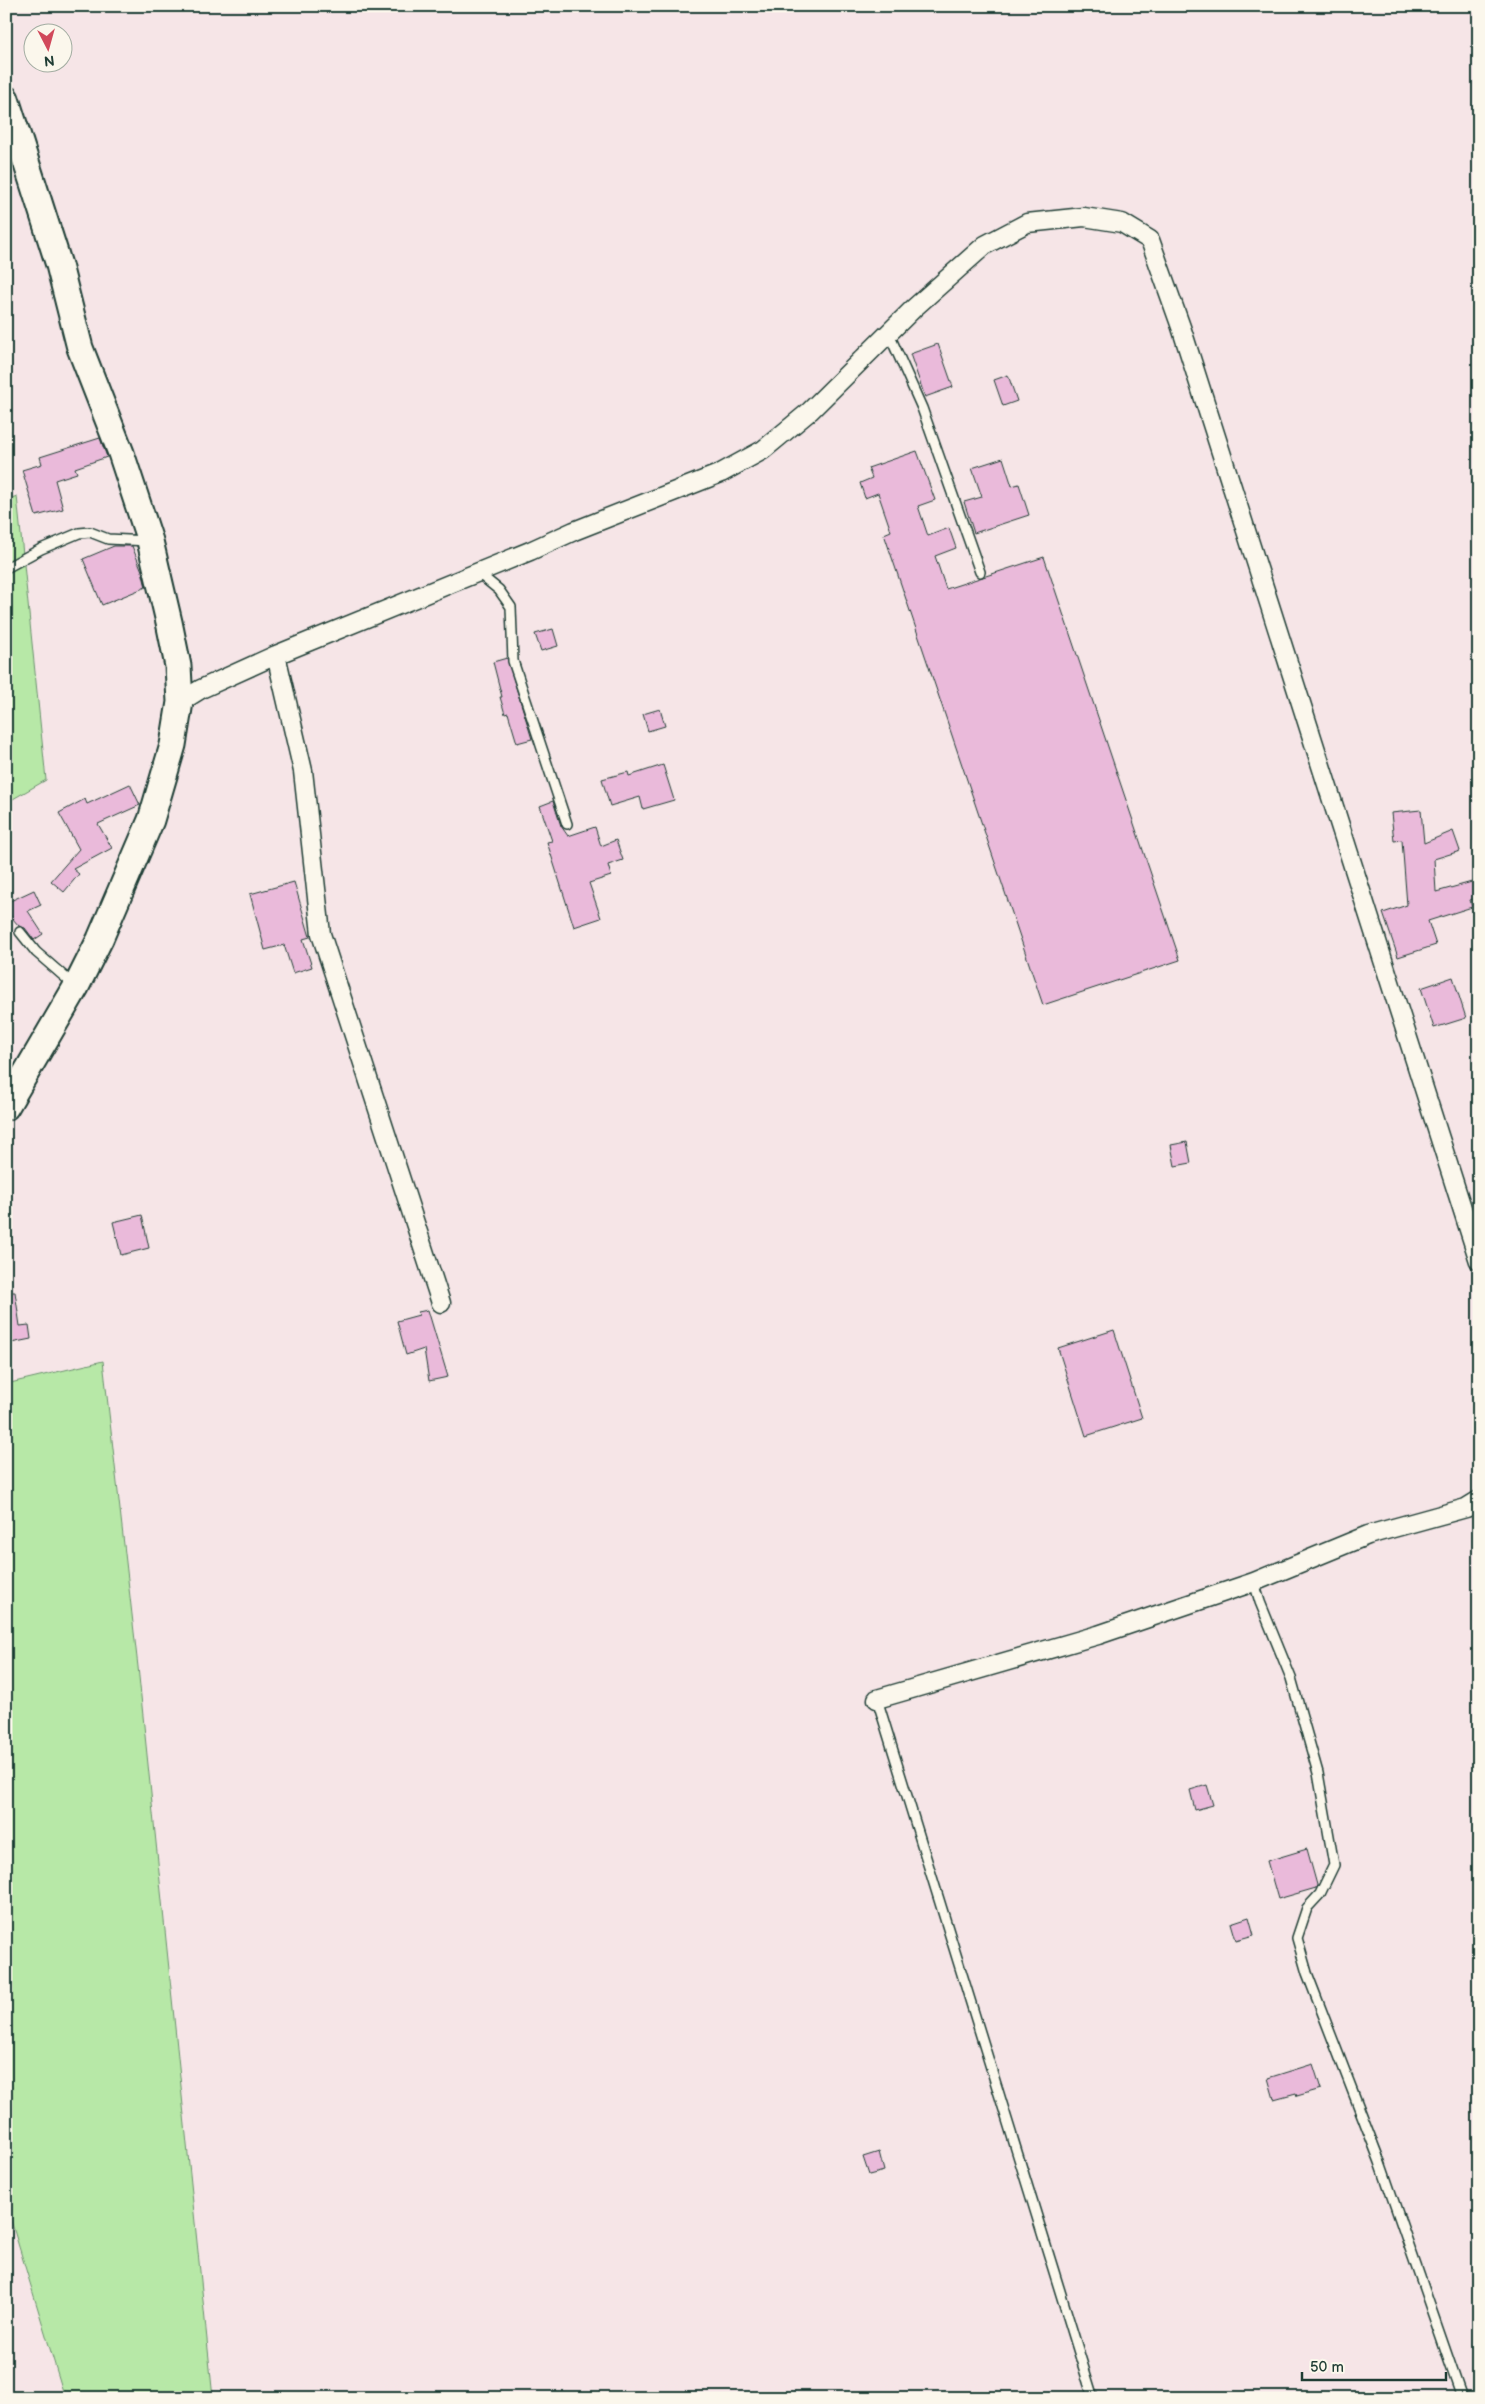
<svg xmlns="http://www.w3.org/2000/svg" width="1485" height="2404" font-family="'Balsamiq Sans',sans-serif">
	<style>
		.green { fill: #b7e8a7; stroke: #6b926e }
		.building { fill: #eabada; stroke: #1f3d34 }
		.lines { fill: none; stroke-linecap: round; stroke-linejoin: round }
		.lane-casing { stroke: #1f3d34; stroke-width: 12 }
		.street-casing { stroke: #1f3d34; stroke-width: 21 }
		.secondary-casing { stroke: #1f3d34; stroke-width: 29 }
		.lane { stroke: #fbf7ec; stroke-width: 9 }
		.street { stroke: #fbf7ec; stroke-width: 18 }
		.secondary { stroke: #fbf7ec; stroke-width: 25 }
	</style>
	<rect width="100%" height="100%" fill="#f6e5e7"/>
	<filter id="ink" filterUnits="userSpaceOnUse"><feTurbulence type="fractalNoise" baseFrequency=".02" numOctaves="2"/><feDisplacementMap in="SourceGraphic" scale="10" xChannelSelector="R" yChannelSelector="G"/><feConvolveMatrix kernelMatrix="1 2 1 2 8 2 1 2 1" color-interpolation-filters="sRGB"/></filter>
	<g filter="url(#ink)">
		<path class="green" d="M17 496 46 780 6 803V500Z
			M103 1361 138 1667 213 2398H65L6 2204V1384Z"/>
		<path class="building" d="M938 344 953 387 925 397 910 354Z
			M1008 375 1017 401 1003 406 994 380Z
			M100 438 107 457 75 468 77 473 55 480 63 509 36 516 22 470 42 464 40 457Z
			M917 451 935 500 918 506 928 536 949 528 956 548 935 556 946 589 1044 557 1180 960 1043 1005 884 534 891 531 878 493 865 498 860 483 872 478 868 468Z
			M1003 458 1012 486 1019 484 1029 515 974 533 964 502 982 497 972 468Z
			M114 546H132L142 571 146 587 102 605 83 559Z
			M553 629 558 646 541 651 535 634Z
			M507 658 532 739 517 743 508 713 505 714 500 697H502L493 662Z
			M660 709 665 726 648 731 643 714Z
			M663 765 674 800 643 809 640 797 610 806 602 779 628 772 629 776Z
			M130 784 140 805 98 824 112 848 73 869 79 874 64 892 51 881 79 849 59 813 85 799 87 804Z
			M553 801 561 826 568 836 595 827 601 846 616 840 623 860 608 865 611 876 589 883 601 918 574 927 547 842 552 841 540 806Z
			M1421 810 1424 843 1453 831 1460 851 1434 859 1436 892 1479 880V897L1470 900 1472 907 1428 921 1436 945 1398 957 1383 913 1407 905 1402 840 1394 841 1391 813Z
			M294 882 310 937 303 939 312 967 293 973 284 945 265 950 250 894Z
			M34 890 41 905 28 911 43 934 34 940 25 928 19 926 12 918 6 905V903Z
			M1453 977 1466 1018 1434 1028 1421 988Z
			M1187 1142 1191 1163 1175 1166 1171 1145Z
			M142 1215 149 1248 121 1255 113 1222Z
			M6 1292H15L20 1326 29 1325 31 1339 6 1344Z
			M428 1310 448 1377 429 1381 424 1349 406 1355 397 1321 419 1315 418 1312Z
			M1114 1330 1142 1418 1086 1436 1058 1348Z
			M1207 1785 1213 1805 1195 1810 1190 1790Z
			M1307 1849 1317 1885 1316 1888 1278 1899 1267 1861Z
			M1249 1917 1254 1935 1236 1940 1231 1923Z
			M1313 2064 1321 2089 1297 2096 1296 2093 1274 2099 1268 2078Z
			M879 2152 884 2171 869 2175 863 2157Z"/>
		<g class="lines">
			<defs>
				<path id="lane" d="M889 334 922 408 980 572
					M6 568 41 549 79 533 90 532 108 539 148 541
					M477 572 499 590 511 607 513 661 567 824
					M20 932 36 952 74 985
					M1254 1582 1260 1602 1291 1678 1318 1773 1334 1865 1320 1894 1307 1908 1297 1938 1307 1973 1380 2162 1462 2398
					M877 1699 1093 2398"/>
				<path id="street" d="M276 655 303 771 321 934 441 1303
					M180 702 201 689 276 655 530 551 574 531 721 473 763 450 810 411 914 308 985 245 1027 223 1084 217 1122 223 1150 240 1181 327 1479 1261
					M877 1699 1098 1635 1254 1582 1368 1535 1466 1508 1479 1500"/>
				<path id="secondary" d="M6 99 59 265 80 348 121 453 150 541 169 622 178 666 180 702 173 745 151 820 100 939 76 987 6 1107"/>
			</defs>
			<use href="#lane" class="lane-casing"/>
			<use href="#street" class="street-casing"/>
			<use href="#secondary" class="secondary-casing"/>
			<use href="#lane" class="lane"/>
			<use href="#street" class="street"/>
			<use href="#secondary" class="secondary"/>
		</g>
	</g>
	<rect width="1485" height="2404" fill="none" stroke="#fbf7ec" stroke-width="25"/>
	<rect x="12" y="12" width="1460" height="2379" fill="none" stroke="#1f3d34" stroke-width="2" filter="url(#ink)"/>
	<g transform="translate(48 48) rotate(174)"><circle r="24" fill="#fbf7ec" stroke="#a3ada2"/>
	<path d="M0-4L9 19L0 12L-9 19Z" fill="#d1495b"/>
	<text y="-8" font-size="14" font-weight="bold" text-anchor="middle" fill="#1f3d34">N</text>
	</g>
	<path d="M1302 2372v8h144v-8" fill="none" stroke="#1f3d34" stroke-width="2.5"/>
	<text x="1310" y="2372" font-size="15" fill="#1f3d34" stroke="#fbf7ec" stroke-width="4" paint-order="stroke">50 m</text>
</svg>
